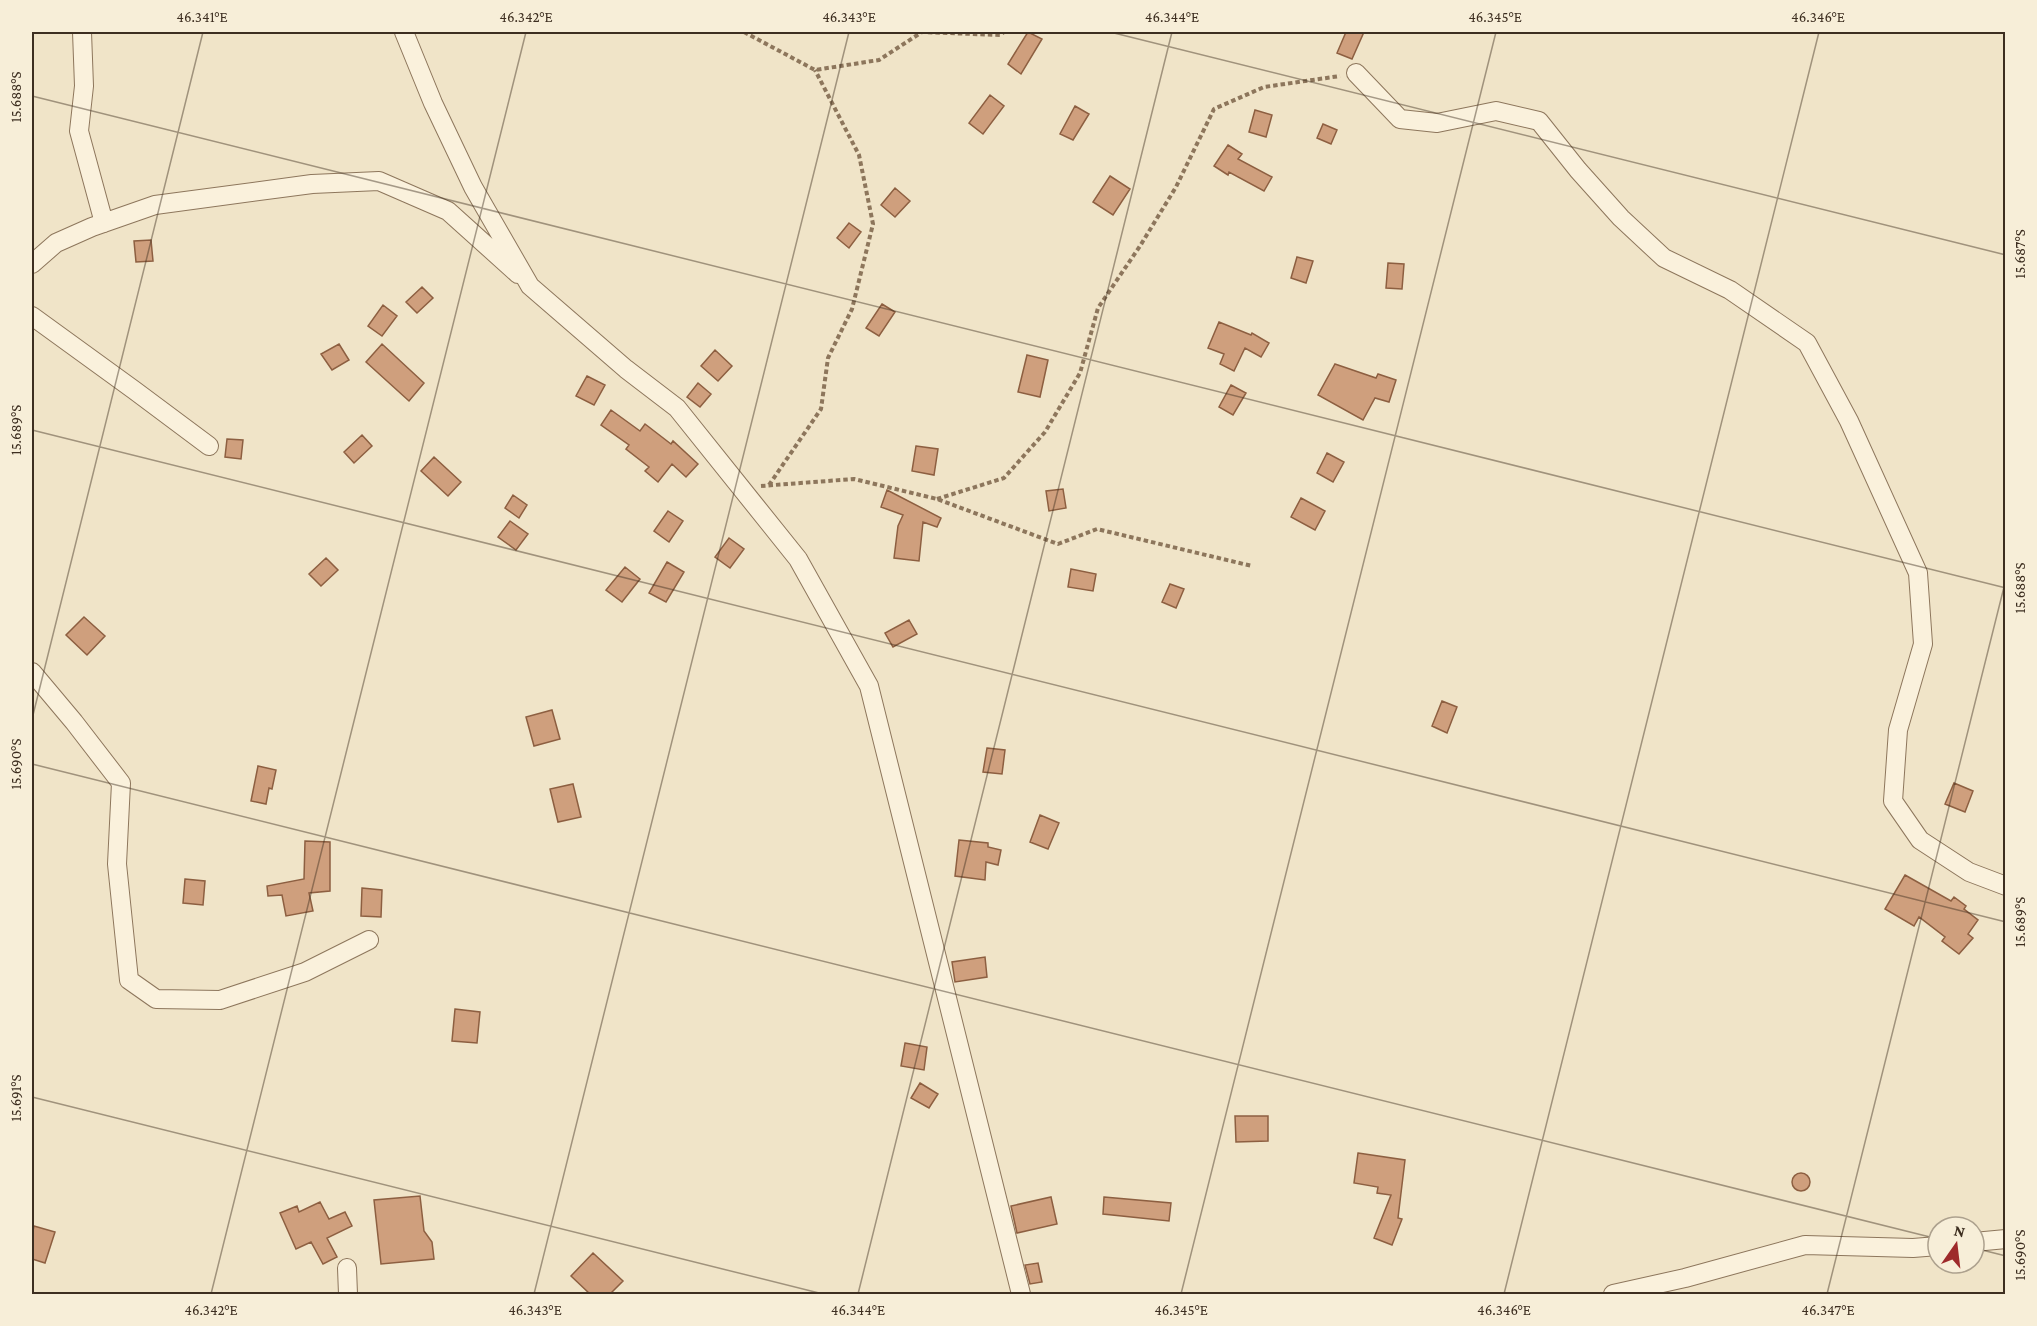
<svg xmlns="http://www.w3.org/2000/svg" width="2037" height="1326" font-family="'Crimson Pro',serif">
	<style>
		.building { fill: #cf9f7d; stroke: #8d5f41; stroke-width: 1.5 }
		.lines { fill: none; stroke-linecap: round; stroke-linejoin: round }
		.street-casing { stroke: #8d765c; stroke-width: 20 }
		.path { stroke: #8d765c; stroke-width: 4; stroke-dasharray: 4.5 3; stroke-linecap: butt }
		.street { stroke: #faf1dc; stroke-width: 18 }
		.ticks { fill: none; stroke: #3d2e20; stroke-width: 1.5; stroke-opacity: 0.45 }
		.neatline { fill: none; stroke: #3d2e20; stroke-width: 2 }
		.ticks-label { font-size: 15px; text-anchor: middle; fill: #3d2e20 }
	</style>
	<rect width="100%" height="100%" fill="#f0e4c8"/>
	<path class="building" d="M1028 32 1042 39 1021 74 1008 64Z
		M1346 32H1364L1352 59 1337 53Z
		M990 95 1004 106 983 134 969 123Z
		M1075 106 1089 114 1073 140 1060 134Z
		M1255 110 1272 115 1266 137 1249 132Z
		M1323 124 1337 130 1331 144 1317 138Z
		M1228 145 1242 154 1238 159 1272 177 1264 191 1229 172 1228 175 1214 166Z
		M1110 176 1130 189 1113 215 1093 202Z
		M895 188 910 201 895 217 881 205Z
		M849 223 861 232 849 248 837 238Z
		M151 240 153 261 136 262 134 241Z
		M1297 257 1313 261 1306 283 1291 278Z
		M1388 263 1404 264 1402 289 1386 288Z
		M422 287 433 298 417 313 406 302Z
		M882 304 895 312 879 336 866 328Z
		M383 305 397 316 382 336 368 326Z
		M1219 322 1251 335 1252 333 1269 343 1261 357 1245 348 1234 371 1220 364 1224 354 1208 348Z
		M339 344 349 360 332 370 321 354Z
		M382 344 424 383 409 401 366 362Z
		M715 350 732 366 718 381 701 366Z
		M1027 355 1048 360 1040 397 1018 392Z
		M1335 364 1376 378 1378 374 1396 380 1389 402 1375 398 1363 420 1318 395Z
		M587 376 605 385 594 405 576 396Z
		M698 383 711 394 700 407 687 397Z
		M1231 385 1246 393 1233 415 1219 407Z
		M611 410 640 431 645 424 671 444 673 441 698 464 686 477 672 464 658 482 645 471 649 467 626 449 629 445 601 425Z
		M362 435 372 446 354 463 344 452Z
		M227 439 243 440 241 459 225 457Z
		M916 446 938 449 934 475 912 471Z
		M1327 453 1344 462 1333 482 1317 473Z
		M434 457 461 482 448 496 421 471Z
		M1063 489 1066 508 1049 511 1046 491Z
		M887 490 941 518 937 527 923 522 919 561 894 558 898 526 903 515 881 507Z
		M513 495 527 505 519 518 505 508Z
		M1301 498 1325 511 1315 530 1291 517Z
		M668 511 683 521 669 542 654 531Z
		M510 521 528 534 516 550 498 537Z
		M729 538 744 549 730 568 715 557Z
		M326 558 338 570 321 586 309 574Z
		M667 562 684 572 666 602 649 593Z
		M625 567 640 579 622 602 606 590Z
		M1071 569 1096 574 1093 591 1068 587Z
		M1170 584 1184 589 1176 608 1162 602Z
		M84 617 105 636 87 655 66 635Z
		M909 620 917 634 893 647 885 633Z
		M1442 701 1457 707 1447 733 1432 726Z
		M552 710 560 739 534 746 526 717Z
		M987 748 1005 750 1002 774 983 772Z
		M258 766 276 770 272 789 269 788 266 804 251 801Z
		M1954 783 1973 791 1965 812 1945 804Z
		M573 784 581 817 558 822 550 789Z
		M1040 815 1059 823 1048 849 1030 842Z
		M959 840 988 843V847L1001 850 998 865 986 862 985 880 955 876Z
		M305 841 330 842V891L309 893 313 911 286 916 282 895 268 896 267 886 304 879Z
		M1905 875 1951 901 1954 897 1966 906 1964 909 1978 920 1968 934 1973 938 1959 954 1942 941 1945 937 1919 917 1914 926 1885 909Z
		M185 879 205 881 203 905 183 903Z
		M362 888 382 890 381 917 361 916Z
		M985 957 987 977 955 982 952 962Z
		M455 1009 480 1012 477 1043 452 1041Z
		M905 1043 927 1047 924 1070 901 1066Z
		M920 1083 938 1094 929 1108 911 1098Z
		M1235 1116H1268V1141L1236 1142Z
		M1358 1153 1405 1160 1398 1218 1402 1219 1392 1245 1374 1238 1391 1195 1377 1193 1378 1187 1354 1183Z
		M1792 1182a9 9 0 1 1 18 0a9 9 0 1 1-18 0Z
		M420 1196 424 1231 432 1242 434 1259 381 1264 374 1200Z
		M1051 1197 1057 1224 1017 1233 1011 1206Z
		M1104 1197 1171 1203 1169 1221 1103 1214Z
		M320 1202 329 1219 345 1212 352 1226 327 1238 337 1257 323 1264 311 1242 296 1249 280 1213 297 1206 299 1212Z
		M34 1226 55 1232 45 1263 32 1259V1235Z
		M593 1253 623 1281 610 1294H590L571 1276Z
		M1038 1263 1042 1282 1030 1284 1025 1265Z"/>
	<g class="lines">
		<defs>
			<path id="street" d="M82 32 84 86 79 131 104 223
				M404 32 433 103 473 187 530 286 626 369 677 408 798 559 869 686 1021 1294
				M1356 73 1400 119 1437 123 1496 111 1539 121 1578 170 1621 218 1664 258 1730 290 1807 343 1849 421 1918 573 1923 644 1898 730 1893 801 1920 840 1969 872 2006 886
				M32 264 56 243 92 227 155 205 312 184 379 181 448 211 518 274
				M32 316 134 390 209 446
				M32 672 74 722 121 783 117 864 129 980 156 999 220 1000 305 972 369 940
				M1974 1242 2006 1239
				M347 1268 348 1294
				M1613 1294 1685 1278 1805 1245 1913 1248 1938 1246"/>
		</defs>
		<use href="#street" class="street-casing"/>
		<path class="path" d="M744 32 815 70 879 60 922 32 1000 35 1004 32
			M769 485 821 409 828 358 852 309 873 224 859 155 815 70
			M761 486 854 479 937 499 1058 544 1097 529 1252 566
			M937 499 1004 478 1045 432 1080 373 1098 308 1140 246 1176 187 1214 109 1264 87 1340 76"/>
		<use href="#street" class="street"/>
	</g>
	<path class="ticks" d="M1110 32 2006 255M32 96 2006 588M32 430 2006 922M32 719 203 32M32 764 1938 1239M32 1097 823 1294M1974 1248 2006 1256M211 1294 526 32M534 1294 849 32M858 1294 1172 32M1181 1294 1496 32M1504 1294 1819 32M1827 1294 2006 579"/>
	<rect width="2037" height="1326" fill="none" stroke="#f7eed8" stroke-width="66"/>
	<g transform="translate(1956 1245) rotate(14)"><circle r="28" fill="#f7eed8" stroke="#ada18e" stroke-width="1.5"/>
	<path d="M0-4.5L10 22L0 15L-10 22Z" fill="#9e2a2b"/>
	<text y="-9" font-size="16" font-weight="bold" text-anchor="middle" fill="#3d2e20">N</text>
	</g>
	<rect x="33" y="33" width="1971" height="1260" class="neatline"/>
	<g class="ticks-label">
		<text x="202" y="22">46.341°E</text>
		<text x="526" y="22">46.342°E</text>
		<text x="849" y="22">46.343°E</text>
		<text x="1172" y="22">46.344°E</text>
		<text x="1495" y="22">46.345°E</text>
		<text x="1818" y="22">46.346°E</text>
		<text transform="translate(16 97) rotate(-90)" y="5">15.688°S</text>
		<text transform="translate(2020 254) rotate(-90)" y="5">15.687°S</text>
		<text transform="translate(16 430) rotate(-90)" y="5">15.689°S</text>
		<text transform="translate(2020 588) rotate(-90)" y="5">15.688°S</text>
		<text transform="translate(16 764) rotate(-90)" y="5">15.690°S</text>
		<text transform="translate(2020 922) rotate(-90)" y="5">15.689°S</text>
		<text transform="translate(16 1098) rotate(-90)" y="5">15.691°S</text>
		<text transform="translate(2020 1255) rotate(-90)" y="5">15.690°S</text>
		<text x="211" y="1315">46.342°E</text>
		<text x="535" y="1315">46.343°E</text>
		<text x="858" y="1315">46.344°E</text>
		<text x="1181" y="1315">46.345°E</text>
		<text x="1504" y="1315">46.346°E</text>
		<text x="1828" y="1315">46.347°E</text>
	</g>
</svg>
